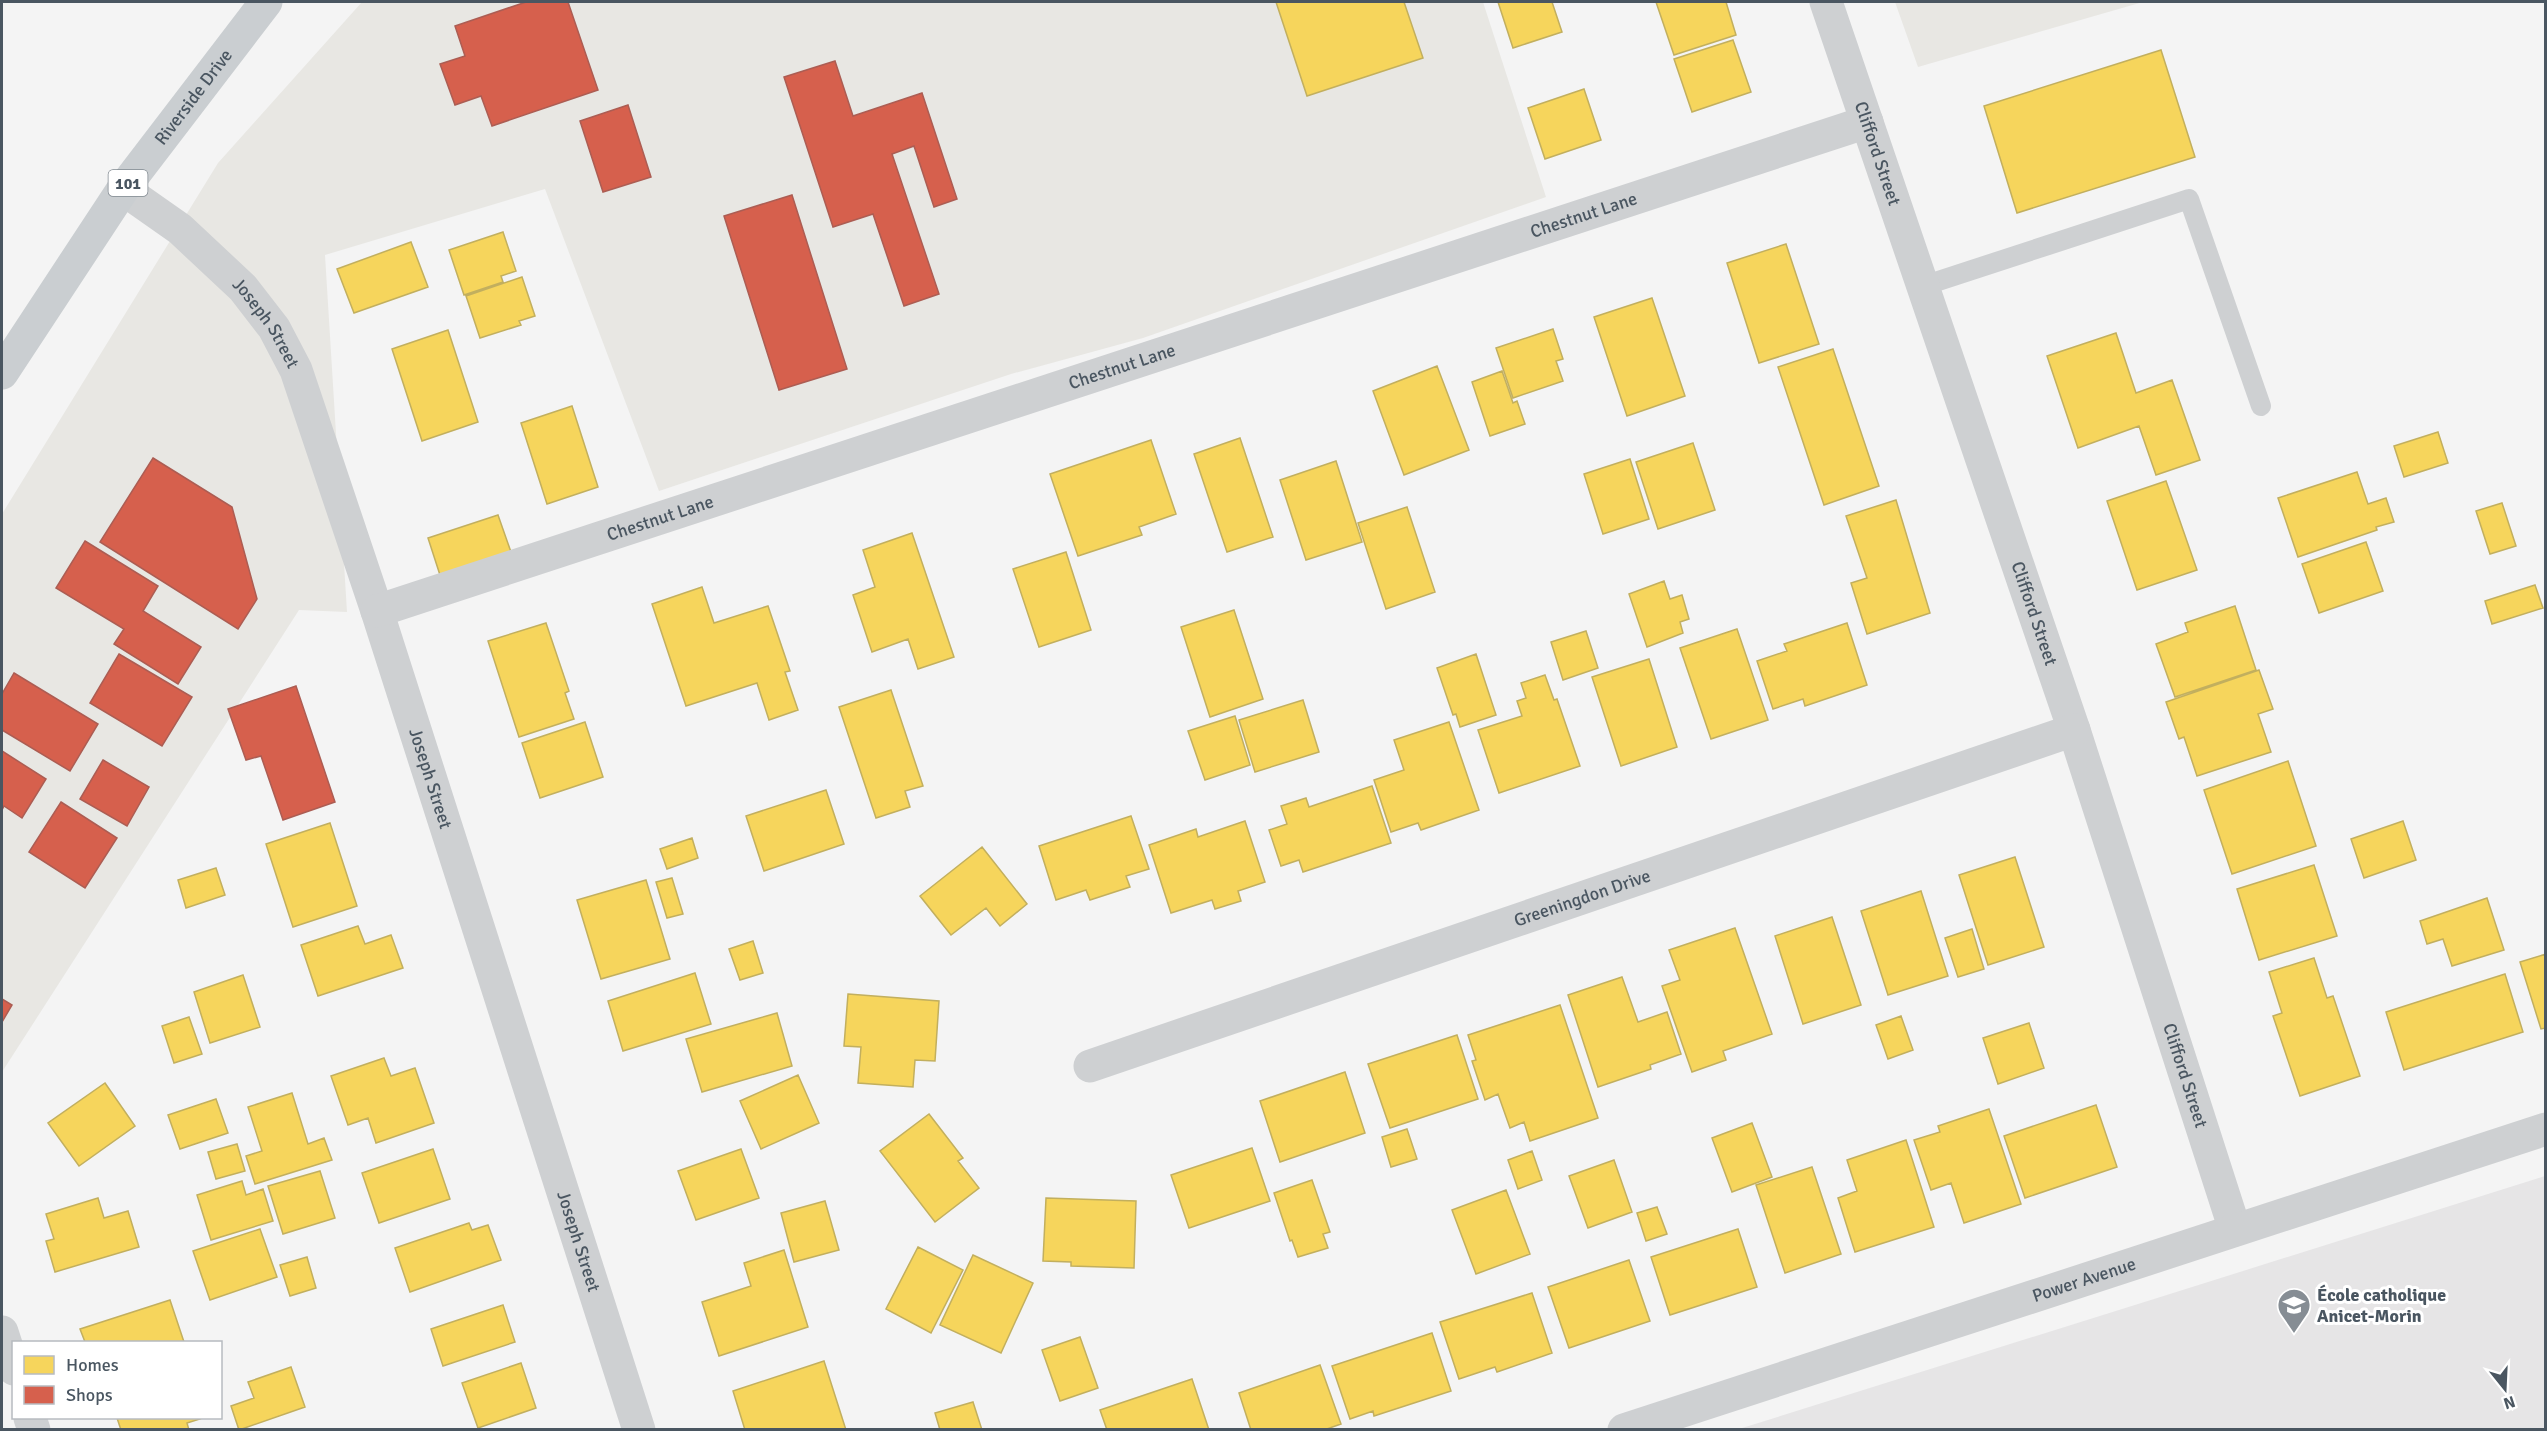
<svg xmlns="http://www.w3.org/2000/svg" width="2547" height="1431" font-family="Signika,sans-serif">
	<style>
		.commercial { fill: #e8e7e3 }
		.education { fill: #e6e5e6 }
		.homes { fill: #f6d55c; stroke: #c2af5e; stroke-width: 1.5 }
		.shops { fill: #d6604d; stroke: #ac5d53; stroke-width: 1.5 }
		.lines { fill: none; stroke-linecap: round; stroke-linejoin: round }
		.lane { stroke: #ced0d2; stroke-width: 20 }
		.street { stroke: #ced0d2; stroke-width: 33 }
		.primary { stroke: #caced1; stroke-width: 33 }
		.labels { text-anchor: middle; stroke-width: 6; stroke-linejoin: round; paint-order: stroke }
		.shield { fill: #fff; stroke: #808990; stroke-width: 1.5 }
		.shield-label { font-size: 16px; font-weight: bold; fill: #4a5661 }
		.street-label { font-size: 18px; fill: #4a5661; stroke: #fff }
		.poi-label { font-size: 18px; font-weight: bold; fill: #4a5661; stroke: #fff; text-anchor: start }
	</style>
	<rect width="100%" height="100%" fill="#f4f4f4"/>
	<path class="commercial" d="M362 2H1483L1546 197 1143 338 1011 374 659 491 545 189 325 255 347 612 299 610 2 1072V514L218 163Z
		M1895 2H2143L1918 67Z"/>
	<path class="education" d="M2545 1176V1429H1739L2154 1299Z"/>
	<path class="homes" d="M1276 2H1404L1423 58 1307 96Z
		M1498 2H1552L1562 32 1513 48Z
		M1656 2H1726L1736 35 1674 55Z
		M1733 40 1751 92 1692 112 1674 59Z
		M2161 50 2195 157 2017 213 1984 106Z
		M1584 89 1601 140 1545 159 1528 108Z
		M503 232 516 271 501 276 503 282 464 295 449 250Z
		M411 242 428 287 354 313 337 269Z
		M1786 244 1819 344 1759 363 1727 263Z
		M522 277 535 316 519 321 521 325 480 338 466 296Z
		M1652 298 1685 396 1627 416 1594 317Z
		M1553 329 1563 359 1556 361 1563 381 1513 398 1496 348Z
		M448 330 478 422 422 441 392 349Z
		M2116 333 2136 393 2172 380 2200 460 2156 475 2139 426 2078 448 2047 356Z
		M1833 349 1879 486 1824 505 1778 367Z
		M1437 366 1469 450 1404 475 1373 391Z
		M1502 371 1513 403 1517 401 1525 424 1490 436 1472 382Z
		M572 406 598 487 547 504 521 423Z
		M2438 432 2448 463 2404 477 2394 446Z
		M1240 438 1273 537 1227 552 1194 454Z
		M1151 440 1176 514 1139 527 1142 535 1078 556 1050 474Z
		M1693 443 1715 510 1658 529 1636 462Z
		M1630 459 1649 519 1603 534 1584 474Z
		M1336 461 1362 542 1306 560 1280 480Z
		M2357 472 2368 504 2386 498 2394 522 2376 527 2377 530 2298 557 2278 498Z
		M2166 481 2197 570 2137 590 2107 501Z
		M1896 500 1930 613 1867 634 1851 583 1867 578 1846 516Z
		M2502 503 2516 546 2490 554 2476 511Z
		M1407 507 1435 592 1386 609 1358 523Z
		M498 515 511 552 440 575 428 538Z
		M912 533 954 657 918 669 908 639 872 652 853 595 875 587 863 550Z
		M2366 542 2383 591 2319 613 2302 564Z
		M1066 552 1091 630 1039 647 1013 569Z
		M1664 581 1670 599 1682 595 1689 619 1680 622 1683 633 1647 647 1629 594Z
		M2535 585 2543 608 2492 624 2485 601Z
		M702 587 714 623 768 606 790 671 785 672 798 710 769 720 757 683 686 706 652 604Z
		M2235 606 2256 670 2175 697 2156 644 2188 632 2185 623Z
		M1234 610 1263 699 1210 717 1181 627Z
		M546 623 569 691 565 693 574 719 519 737 488 641Z
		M1847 623 1867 685 1805 706 1803 699 1773 709 1757 661 1787 651 1784 644Z
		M1737 629 1768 720 1711 739 1680 648Z
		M1586 631 1598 668 1563 680 1551 642Z
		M1476 654 1496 715 1460 727 1456 714 1453 715 1437 668Z
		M1649 659 1677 747 1621 766 1592 677Z
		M2259 670 2273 709 2258 714 2271 752 2197 776 2184 737 2179 739 2166 702Z
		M1545 675 1554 700 1557 699 1580 766 1499 793 1478 730 1522 716 1517 701 1526 698 1521 683Z
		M891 690 923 786 905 791 910 807 876 818 839 707Z
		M1303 700 1319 752 1255 772 1239 720Z
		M1235 716 1250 765 1205 780 1188 731Z
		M585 722 603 777 540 798 522 743Z
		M1449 722 1479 810 1421 830 1418 823 1391 832 1374 780 1404 770 1394 740Z
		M2288 761 2316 846 2232 874 2204 790Z
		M1372 786 1391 843 1303 872 1299 860 1281 866 1269 830 1287 824 1281 806 1306 798 1309 807Z
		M826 790 844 844 764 871 746 816Z
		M1131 816 1149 869 1126 876 1130 887 1090 900 1086 890 1056 900 1039 846Z
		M1245 821 1265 882 1238 891 1241 901 1215 909 1212 900 1171 913 1149 845 1196 829 1198 837Z
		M2403 821 2416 860 2364 878 2351 839Z
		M330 823 357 906 293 927 266 844Z
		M692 838 698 858 667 869 660 849Z
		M982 847 1027 904 1000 926 986 908 951 935 920 896Z
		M2015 857 2044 947 1988 965 1959 875Z
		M2314 865 2337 936 2259 960 2237 889Z
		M216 868 225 895 186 908 178 880Z
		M672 878 683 914 667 918 656 882Z
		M646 880 670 959 601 979 577 900Z
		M1921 891 1948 976 1888 995 1861 911Z
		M2487 898 2504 950 2452 966 2443 939 2427 944 2420 921Z
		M1832 917 1861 1005 1803 1024 1775 936Z
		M358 926 365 944 391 935 403 968 318 996 301 945Z
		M1735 928 1772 1034 1723 1051 1726 1060 1692 1072 1662 986 1680 980 1669 950Z
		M1972 929 1984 969 1958 977 1945 938Z
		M753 941 763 973 740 980 729 949Z
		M2546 954V1028L2541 1029 2520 962Z
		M2314 958 2327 998 2333 996 2360 1076 2300 1096 2273 1016 2282 1013 2269 972Z
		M695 973 711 1024 623 1051 608 1001Z
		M2505 974 2523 1032 2404 1070 2386 1012Z
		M243 975 260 1027 210 1043 194 992Z
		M1622 977 1638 1022 1667 1012 1681 1054 1650 1065 1651 1069 1598 1087 1568 995Z
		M848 994 939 1001 935 1061 915 1060 913 1087 858 1083 861 1047 844 1046Z
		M1560 1005 1598 1118 1530 1141 1524 1122 1510 1128 1498 1094 1485 1100 1472 1061 1476 1060 1468 1035Z
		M777 1013 792 1066 702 1092 686 1039Z
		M1901 1016 1913 1050 1888 1059 1876 1025Z
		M189 1017 202 1054 174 1063 162 1026Z
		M2029 1023 2044 1068 1998 1084 1983 1038Z
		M1457 1035 1478 1099 1390 1128 1368 1064Z
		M384 1058 391 1076 415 1068 434 1123 376 1143 368 1118 348 1125 331 1076Z
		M1345 1072 1365 1133 1280 1162 1260 1101Z
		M798 1075 819 1123 761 1149 740 1101Z
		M105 1083 135 1126 79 1166 48 1123Z
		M292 1093 308 1144 324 1138 332 1160 255 1184 246 1156 262 1151 248 1107Z
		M216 1099 228 1133 180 1149 168 1115Z
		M2096 1105 2117 1167 2025 1198 2004 1136Z
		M1989 1109 2021 1204 1964 1223 1951 1183 1931 1190 1914 1140 1940 1132 1938 1126Z
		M929 1114 963 1158 958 1161 979 1188 935 1222 880 1151Z
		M1752 1123 1772 1177 1732 1192 1712 1138Z
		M1407 1129 1417 1159 1391 1167 1382 1137Z
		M1906 1140 1934 1227 1855 1252 1838 1198 1857 1191 1847 1160Z
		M237 1144 245 1171 216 1179 208 1152Z
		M1252 1148 1270 1201 1189 1228 1171 1175Z
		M433 1149 450 1199 379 1223 362 1173Z
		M741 1149 759 1198 696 1220 678 1171Z
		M1532 1151 1542 1180 1518 1189 1508 1160Z
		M1614 1160 1632 1212 1588 1228 1569 1176Z
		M1812 1167 1841 1254 1785 1273 1756 1185Z
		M320 1171 335 1218 283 1234 268 1186Z
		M1312 1180 1330 1232 1323 1234 1328 1248 1298 1257 1292 1240 1290 1241 1274 1193Z
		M242 1181 246 1195 263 1189 273 1221 211 1240 197 1195Z
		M1506 1190 1530 1254 1476 1274 1452 1210Z
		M98 1198 104 1218 128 1211 139 1247 55 1272 46 1241 54 1239 46 1214Z
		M1046 1198 1136 1201 1134 1268 1071 1266V1262L1043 1261Z
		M825 1201 839 1250 794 1262 781 1213Z
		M1657 1207 1667 1234 1646 1241 1637 1213Z
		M469 1223 472 1230 488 1225 501 1260 410 1292 395 1248Z
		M260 1229 277 1277 210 1300 193 1251Z
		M1738 1229 1757 1287 1670 1315 1651 1257Z
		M918 1247 963 1270 931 1333 886 1309Z
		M784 1250 808 1327 719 1356 702 1302 751 1286 744 1263Z
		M973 1255 1033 1283 1001 1353 940 1325Z
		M307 1257 316 1288 290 1296 280 1265Z
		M1629 1260 1650 1321 1569 1348 1548 1287Z
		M1532 1293 1552 1353 1497 1372 1495 1367 1459 1379 1440 1322Z
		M170 1300 184 1342H85L80 1329Z
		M503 1305 515 1342 443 1366 431 1329Z
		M1432 1333 1451 1391 1374 1416 1373 1411 1350 1419 1332 1366Z
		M1080 1337 1098 1388 1060 1401 1042 1350Z
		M824 1361 846 1430H745L733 1391Z
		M521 1363 536 1408 478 1428 462 1383Z
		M1320 1365 1341 1424 1324 1430H1251L1239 1393Z
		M291 1367 305 1407 239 1430 231 1406 254 1398 248 1382Z
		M1192 1379 1209 1430H1107L1100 1410Z
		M973 1402 982 1430H940L935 1413Z
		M117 1418H199L200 1419 187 1423 189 1430H121Z"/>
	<path class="shops" d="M526 2H568L598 90 492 126 481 96 455 105 440 64 465 56 455 26Z
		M835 61 853 116 922 93 957 199 934 207 914 146 892 154 939 294 904 306 873 214 833 227 784 77Z
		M628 105 651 177 603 192 580 121Z
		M792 195 847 369 779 390 724 216Z
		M153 458 232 507 257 599 238 629 100 542Z
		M85 541 158 586 143 611 201 647 178 684 114 644 124 629 56 588Z
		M119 654 192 697 162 746 90 703Z
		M14 673 98 724 70 771 2 730V694Z
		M296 686 335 802 283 820 261 756 246 760 228 709Z
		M2 751 46 779 22 818 4 806 2 810Z
		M103 760 149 787 127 826 80 799Z
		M61 802 117 838 85 888 29 852Z
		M2 999 12 1005 2 1022Z"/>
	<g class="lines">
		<path class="lane" d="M1923 286 2189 199 2261 406"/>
		<g class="street">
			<path id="s1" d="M1826 2 2074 730 2235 1230"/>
			<path id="s2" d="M123 189 180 229 243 288 274 328 296 370 377 611 639 1430"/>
			<path id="s3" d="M377 611 1867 122"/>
			<path id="s4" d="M1090 1066 2074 730"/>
			<path d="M2 1332 14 1369"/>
			<path d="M30 1418 34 1430"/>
			<path id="s5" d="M1624 1430 2546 1129"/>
		</g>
		<path class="primary" id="s6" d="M2 373 123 189 266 2"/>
	</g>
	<defs>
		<symbol id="school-pin" viewBox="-11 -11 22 30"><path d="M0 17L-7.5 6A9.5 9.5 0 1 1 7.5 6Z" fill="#868d94" stroke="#fff"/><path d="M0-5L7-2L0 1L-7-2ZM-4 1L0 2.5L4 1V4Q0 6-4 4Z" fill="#fff"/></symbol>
	</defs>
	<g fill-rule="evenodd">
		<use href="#school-pin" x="2275" y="1286" width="38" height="52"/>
	</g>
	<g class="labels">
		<rect class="shield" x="108.5" y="170" width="39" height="26" rx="4.5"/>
		<g class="shield-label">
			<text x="128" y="189">101</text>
		</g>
		<g class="street-label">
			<text dy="6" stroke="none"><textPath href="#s6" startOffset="336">Riverside Drive</textPath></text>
			<text dy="6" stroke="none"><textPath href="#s1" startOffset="160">Clifford Street</textPath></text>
			<text dy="6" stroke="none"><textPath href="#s3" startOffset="1270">Chestnut Lane</textPath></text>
			<text dy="6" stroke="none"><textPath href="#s2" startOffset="198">Joseph Street</textPath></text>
			<text dy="6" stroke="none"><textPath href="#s3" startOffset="784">Chestnut Lane</textPath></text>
			<text dy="6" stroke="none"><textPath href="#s3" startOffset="298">Chestnut Lane</textPath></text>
			<text dy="6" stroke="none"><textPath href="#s1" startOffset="646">Clifford Street</textPath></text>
			<text dy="6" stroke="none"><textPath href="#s2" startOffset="684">Joseph Street</textPath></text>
			<text dy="6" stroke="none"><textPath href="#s4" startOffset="520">Greeningdon Drive</textPath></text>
			<text dy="6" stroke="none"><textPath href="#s1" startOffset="1132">Clifford Street</textPath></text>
			<text dy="6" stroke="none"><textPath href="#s2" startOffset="1170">Joseph Street</textPath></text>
			<text dy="6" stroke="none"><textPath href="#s5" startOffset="484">Power Avenue</textPath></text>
		</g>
		<g class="poi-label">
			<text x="2317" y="1301">École catholique<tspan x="2317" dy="21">Anicet-Morin</tspan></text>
		</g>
	</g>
	<rect width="2547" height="1431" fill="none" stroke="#4a5661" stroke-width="6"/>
	<rect x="12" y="1341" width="210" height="78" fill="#ffffff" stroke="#b7bbc0" stroke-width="1.5"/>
	<rect x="24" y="1356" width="30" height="18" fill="#f6d55c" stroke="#b7bbc0" stroke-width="1.5"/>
	<text x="66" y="1371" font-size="18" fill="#4a5661">Homes</text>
	<rect x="24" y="1386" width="30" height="18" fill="#d6604d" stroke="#b7bbc0" stroke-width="1.5"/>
	<text x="66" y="1401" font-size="18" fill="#4a5661">Shops</text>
	<g transform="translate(2505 1389) rotate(162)" stroke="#ffffff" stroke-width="4.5" paint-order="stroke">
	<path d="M0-4.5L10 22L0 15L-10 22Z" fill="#4a5661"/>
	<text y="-9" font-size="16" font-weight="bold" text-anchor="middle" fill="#4a5661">N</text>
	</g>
</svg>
